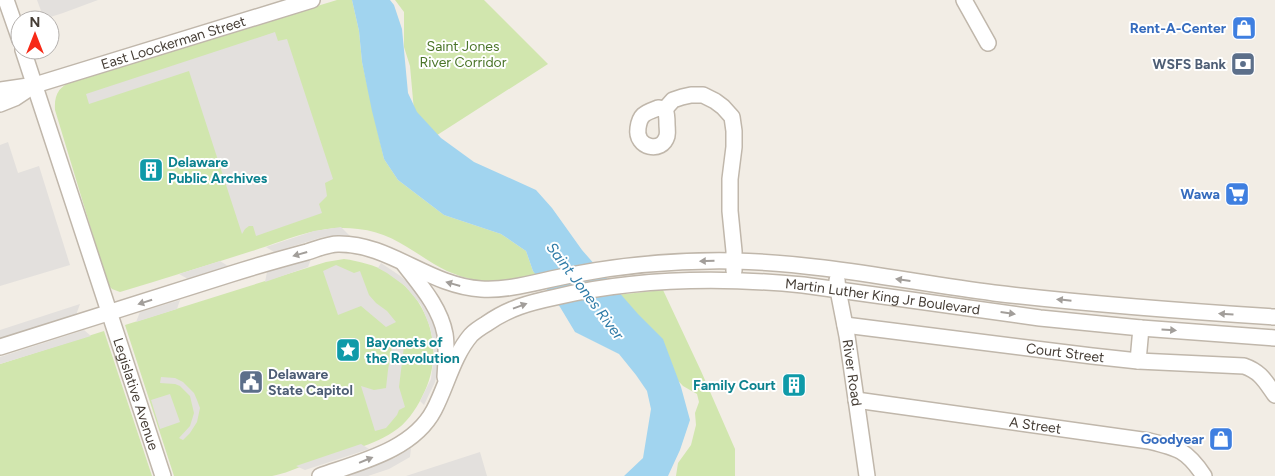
<svg xmlns="http://www.w3.org/2000/svg" width="1275" height="476" font-family="Figtree,sans-serif">
	<style>
		.green { fill: #d1e6ae }
		.parking { fill: #e3e0dd }
		.water { fill: #a1d4ef }
		.lines { fill: none; stroke-linecap: round; stroke-linejoin: round }
		.minor-casing { stroke: #c0b7ab; stroke-width: 18 }
		.minor { stroke: #fff; stroke-width: 15 }
		.oneway { fill: #a29e9a }
		.labels { text-anchor: middle; stroke-width: 4; stroke-linejoin: round; paint-order: stroke }
		.shop-label { font-size: 14px; font-weight: bold; fill: #366cbe; stroke: #fff; text-anchor: end }
		.street-label { font-size: 14px; fill: #453d35; stroke: #fff }
		.park-label { font-size: 14px; fill: #4b7529; stroke: #fff }
		.service-label { font-size: 14px; font-weight: bold; fill: #4e5e75; stroke: #fff; text-anchor: end }
		.culture-label { font-size: 14px; font-weight: bold; fill: #0d838f; stroke: #fff; text-anchor: start }
		.water-label { font-size: 15px; font-style: italic; fill: #2e7ba7; stroke: #fff }
	</style>
	<rect width="100%" height="100%" fill="#f2ede5"/>
	<path class="green" d="M337 0H352L359 31 362 62 384 159 398 180 444 215 501 234 526 251 533 271 536 274C526 279 502 283 491 282 472 281 450 274 434 264 408 248 389 232 358 229 319 224 288 240 252 251 208 265 164 279 120 292L112 289 108 285 55 110C54 94 59 86 75 80Z
		M395 0H484L548 64 431 139 414 111 410 66 404 47V12Z
		M344 259C359 261 374 265 387 272 431 299 446 352 422 397 415 411 406 424 393 432 371 447 334 455 308 464 297 468 284 474 272 476 263 476 252 476 242 476 219 476 196 476 174 476L125 325 326 262Z
		M663 290 701 371 735 449V476H676L678 463 691 445 696 425 695 413 699 402 697 394 683 386 629 328 616 295Z
		M104 331 152 476H0V364Z"/>
	<path class="parking" d="M37 0H98L63 13 44 19Z
		M275 32 278 41 287 39 333 179 325 183 327 196 319 204 322 213 256 236 253 226H249L245 229 242 234 189 71 89 104 86 94Z
		M8 142 18 173 39 166 70 265 0 286V145Z
		M341 227 350 236 340 235 323 237 274 252 266 247 314 231Z
		M311 259 308 267 265 282 267 272Z
		M220 261 228 266 188 279 179 274Z
		M381 263 399 275 417 290 433 319 437 329 439 343V365L435 382 424 405 420 401 431 379 434 355 433 342 430 327 421 305 405 286 387 273 378 268Z
		M336 265 354 273 360 271 369 295 376 303 387 311 396 322 386 327 361 306 338 315 323 271Z
		M180 300 177 309 136 322 140 312Z
		M80 304 76 315 0 339V330Z
		M84 330 91 336 0 364V357Z
		M404 346 399 387 405 407 399 410 397 415 386 428 375 431 361 386 374 390 386 388 388 370 392 347Z
		M161 377 175 378 183 382 194 393 197 400 200 408 197 422 190 433 183 440 179 438 190 426 194 413 190 396 180 386 175 384 160 383Z
		M170 394 180 422 160 429 151 400Z
		M361 444 369 449 305 470 296 466Z
		M411 448 410 457 389 469 368 476H344L395 458Z
		M480 452 487 476H406Z"/>
	<path class="water" d="M352 0H390L394 5 402 29 408 93 417 112 441 138 474 162 536 190 552 208 582 250 638 314 663 339 681 387 690 420 680 450 668 476H624L643 458 651 409 647 391 636 375 619 354 575 332 560 307 533 271 526 251 501 234 444 215 398 180 384 159 372 111 362 62 359 31Z"/>
	<g class="lines">
		<defs>
			<g id="minor">
				<path d="M6 0 20 40"/>
				<path d="M964 0 988 43"/>
				<path id="s1" d="M23 50 163 476"/>
				<path id="s2" d="M0 90 35 85 312 0"/>
				<path d="M0 104 15 98 27 90"/>
				<path d="M658 108 665 109C667 114 667 119 667 124 667 128 668 132 667 136 662 154 635 148 638 128 640 114 645 113 658 108Z"/>
				<path d="M665 109 673 100 682 97 691 95H703L715 101 723 107 732 117 734 131V147L730 179V211L734 251V271"/>
				<path d="M404 264C420 285 440 307 445 334 447 347 446 363 445 377"/>
				<path id="s3" d="M837 280 838 290 847 336 867 476"/>
				<path id="s4" d="M845 325 1092 356 1138 361 1244 366C1261 372 1265 381 1275 395"/>
				<path d="M0 347C77 323 154 299 231 274 256 266 281 259 307 252 317 249 328 244 338 244 389 243 429 286 481 289 511 291 542 280 571 275 623 265 681 260 734 261 822 263 908 282 994 293 1087 304 1181 311 1275 317"/>
				<path d="M1138 361 1141 328"/>
				<path id="s5" d="M856 400 1149 441C1178 448 1187 450 1204 476"/>
				<path id="s6" d="M320 476C360 462 413 450 434 410 447 385 453 356 471 335 475 331 481 327 486 324 509 308 528 303 556 297 637 278 721 277 803 285L1040 318 1141 328 1275 338"/>
			</g>
		</defs>
		<use href="#minor" class="minor-casing"/>
		<use href="#minor" class="minor"/>
	</g>
	<defs><path id="oneway-solid" d="M-6-.8H1V-3.2L6.5 0L1 3.2V.8H-6Z" transform="scale(1.25)"/></defs>
	<g class="oneway">
		<use href="#oneway-solid" transform="translate(300 254) rotate(164)"/>
		<use href="#oneway-solid" transform="translate(707 261) rotate(179)"/>
		<use href="#oneway-solid" transform="translate(903 280) rotate(-172)"/>
		<use href="#oneway-solid" transform="translate(453 284) rotate(-164)"/>
		<use href="#oneway-solid" transform="translate(1064 300) rotate(-174)"/>
		<use href="#oneway-solid" transform="translate(145 302) rotate(162)"/>
		<use href="#oneway-solid" transform="translate(520 306) rotate(-20)"/>
		<use href="#oneway-solid" transform="translate(1008 313) rotate(8)"/>
		<use href="#oneway-solid" transform="translate(1226 314) rotate(-176)"/>
		<use href="#oneway-solid" transform="translate(1169 330) rotate(4)"/>
		<use href="#oneway-solid" transform="translate(366 460) rotate(-22)"/>
	</g>
	<defs>
		<symbol id="shop-square" viewBox="-11 -11 22 22"><rect x="-9" y="-9" width="18" height="18" rx="4" fill="#3f7fe0" stroke="#fff"/><path d="M-5-2.5h2.3a2.7 3.5 0 0 1 5.4 0H5L5.5 6h-11ZM-1.5-2.5h3a1.5 2.3 0 0 0-3 0Z" fill="#fff"/></symbol>
		<symbol id="bank-square" viewBox="-11 -11 22 22"><rect x="-9" y="-9" width="18" height="18" rx="4" fill="#5c6f8a" stroke="#fff"/><path d="M-6-4H6V4H-6ZM0-2.3a2.3 2.3 0 1 0 0 4.6a2.3 2.3 0 1 0 0-4.6Z" fill="#fff"/></symbol>
		<symbol id="building-square" viewBox="-11 -11 22 22"><rect x="-9" y="-9" width="18" height="18" rx="4" fill="#0f9aa8" stroke="#fff"/><path d="M-4-6H4V6H1V3H-1V6H-4ZM-2.5-4.3h1.7v1.8h-1.7ZM.8-4.3h1.7v1.8H.8ZM-2.5-1h1.7V.8h-1.7ZM.8-1h1.7V.8H.8Z" fill="#fff"/></symbol>
		<symbol id="supermarket-square" viewBox="-11 -11 22 22"><rect x="-9" y="-9" width="18" height="18" rx="4" fill="#3f7fe0" stroke="#fff"/><path d="M-6-5.5h2.5l.6 2H6L4.5 2H-2.5L-4.4-4H-6ZM-1.5 3.2a1.3 1.3 0 1 0 .1 0ZM3 3.2a1.3 1.3 0 1 0 .1 0Z" fill="#fff"/></symbol>
		<symbol id="sight-square" viewBox="-11 -11 22 22"><rect x="-9" y="-9" width="18" height="18" rx="4" fill="#0f9aa8" stroke="#fff"/><path d="M0-6L1.8-2.2L6-1.7L2.9 1.2L3.7 5.4L0 3.3L-3.7 5.4L-2.9 1.2L-6-1.7L-1.8-2.2Z" fill="#fff"/></symbol>
		<symbol id="civic-square" viewBox="-11 -11 22 22"><rect x="-9" y="-9" width="18" height="18" rx="4" fill="#5c6f8a" stroke="#fff"/><path d="M-.6-6.5H3V-4.5H.6V-3L4-1V1h2V6H-6V1h2V-1L-.6-3ZM-1.2 2.5V6h2.4V2.5Z" fill="#fff"/></symbol>
	</defs>
	<g fill-rule="evenodd">
		<use href="#shop-square" x="1230" y="14" width="28" height="28"/>
		<use href="#bank-square" x="1229" y="50" width="28" height="28"/>
		<use href="#building-square" x="137" y="156" width="28" height="28"/>
		<use href="#supermarket-square" x="1223" y="180" width="28" height="28"/>
		<use href="#sight-square" x="334" y="336" width="28" height="28"/>
		<use href="#civic-square" x="237" y="368" width="28" height="28"/>
		<use href="#building-square" x="780" y="371" width="28" height="28"/>
		<use href="#shop-square" x="1207" y="425" width="28" height="28"/>
	</g>
	<g class="labels">
		<g class="shop-label">
			<text x="1226" y="33">Rent-A-Center</text>
			<text x="1220" y="199">Wawa</text>
			<text x="1204" y="444">Goodyear</text>
		</g>
		<g class="street-label">
			<text dy="5" stroke="none"><textPath href="#s2" startOffset="180">East Loockerman Street</textPath></text>
			<text dy="5" stroke="none"><textPath href="#s6" startOffset="642">Martin Luther King Jr Boulevard</textPath></text>
			<text dy="5" stroke="none"><textPath href="#s4" startOffset="222">Court Street</textPath></text>
			<text dy="5" stroke="none"><textPath href="#s3" startOffset="94">River Road</textPath></text>
			<text dy="5" stroke="none"><textPath href="#s1" startOffset="362">Legislative Avenue</textPath></text>
			<text dy="5" stroke="none"><textPath href="#s5" startOffset="181">A Street</textPath></text>
		</g>
		<g class="park-label">
			<text x="463" y="51">Saint Jones<tspan x="463" dy="16">River Corridor</tspan></text>
		</g>
		<g class="service-label">
			<text x="1226" y="69">WSFS Bank</text>
			<text x="268" y="379" text-anchor="start">Delaware<tspan x="268" dy="16">State Capitol</tspan></text>
		</g>
		<g class="culture-label">
			<text x="168" y="167">Delaware<tspan x="168" dy="16">Public Archives</tspan></text>
			<text x="366" y="347">Bayonets of<tspan x="366" dy="16">the Revolution</tspan></text>
			<text x="776" y="390" text-anchor="end">Family Court</text>
		</g>
		<g class="water-label">
			<text transform="translate(585 291) rotate(53)" y="5">Saint Jones River</text>
		</g>
	</g>
	<g transform="translate(35 35)"><circle r="24" fill="#ffffff" stroke="#b5b1ae"/>
	<path d="M0-4L9 19L0 12L-9 19Z" fill="#f72a17"/>
	<text y="-8" font-size="14" font-weight="bold" text-anchor="middle" fill="#453d35">N</text>
	</g>
</svg>
